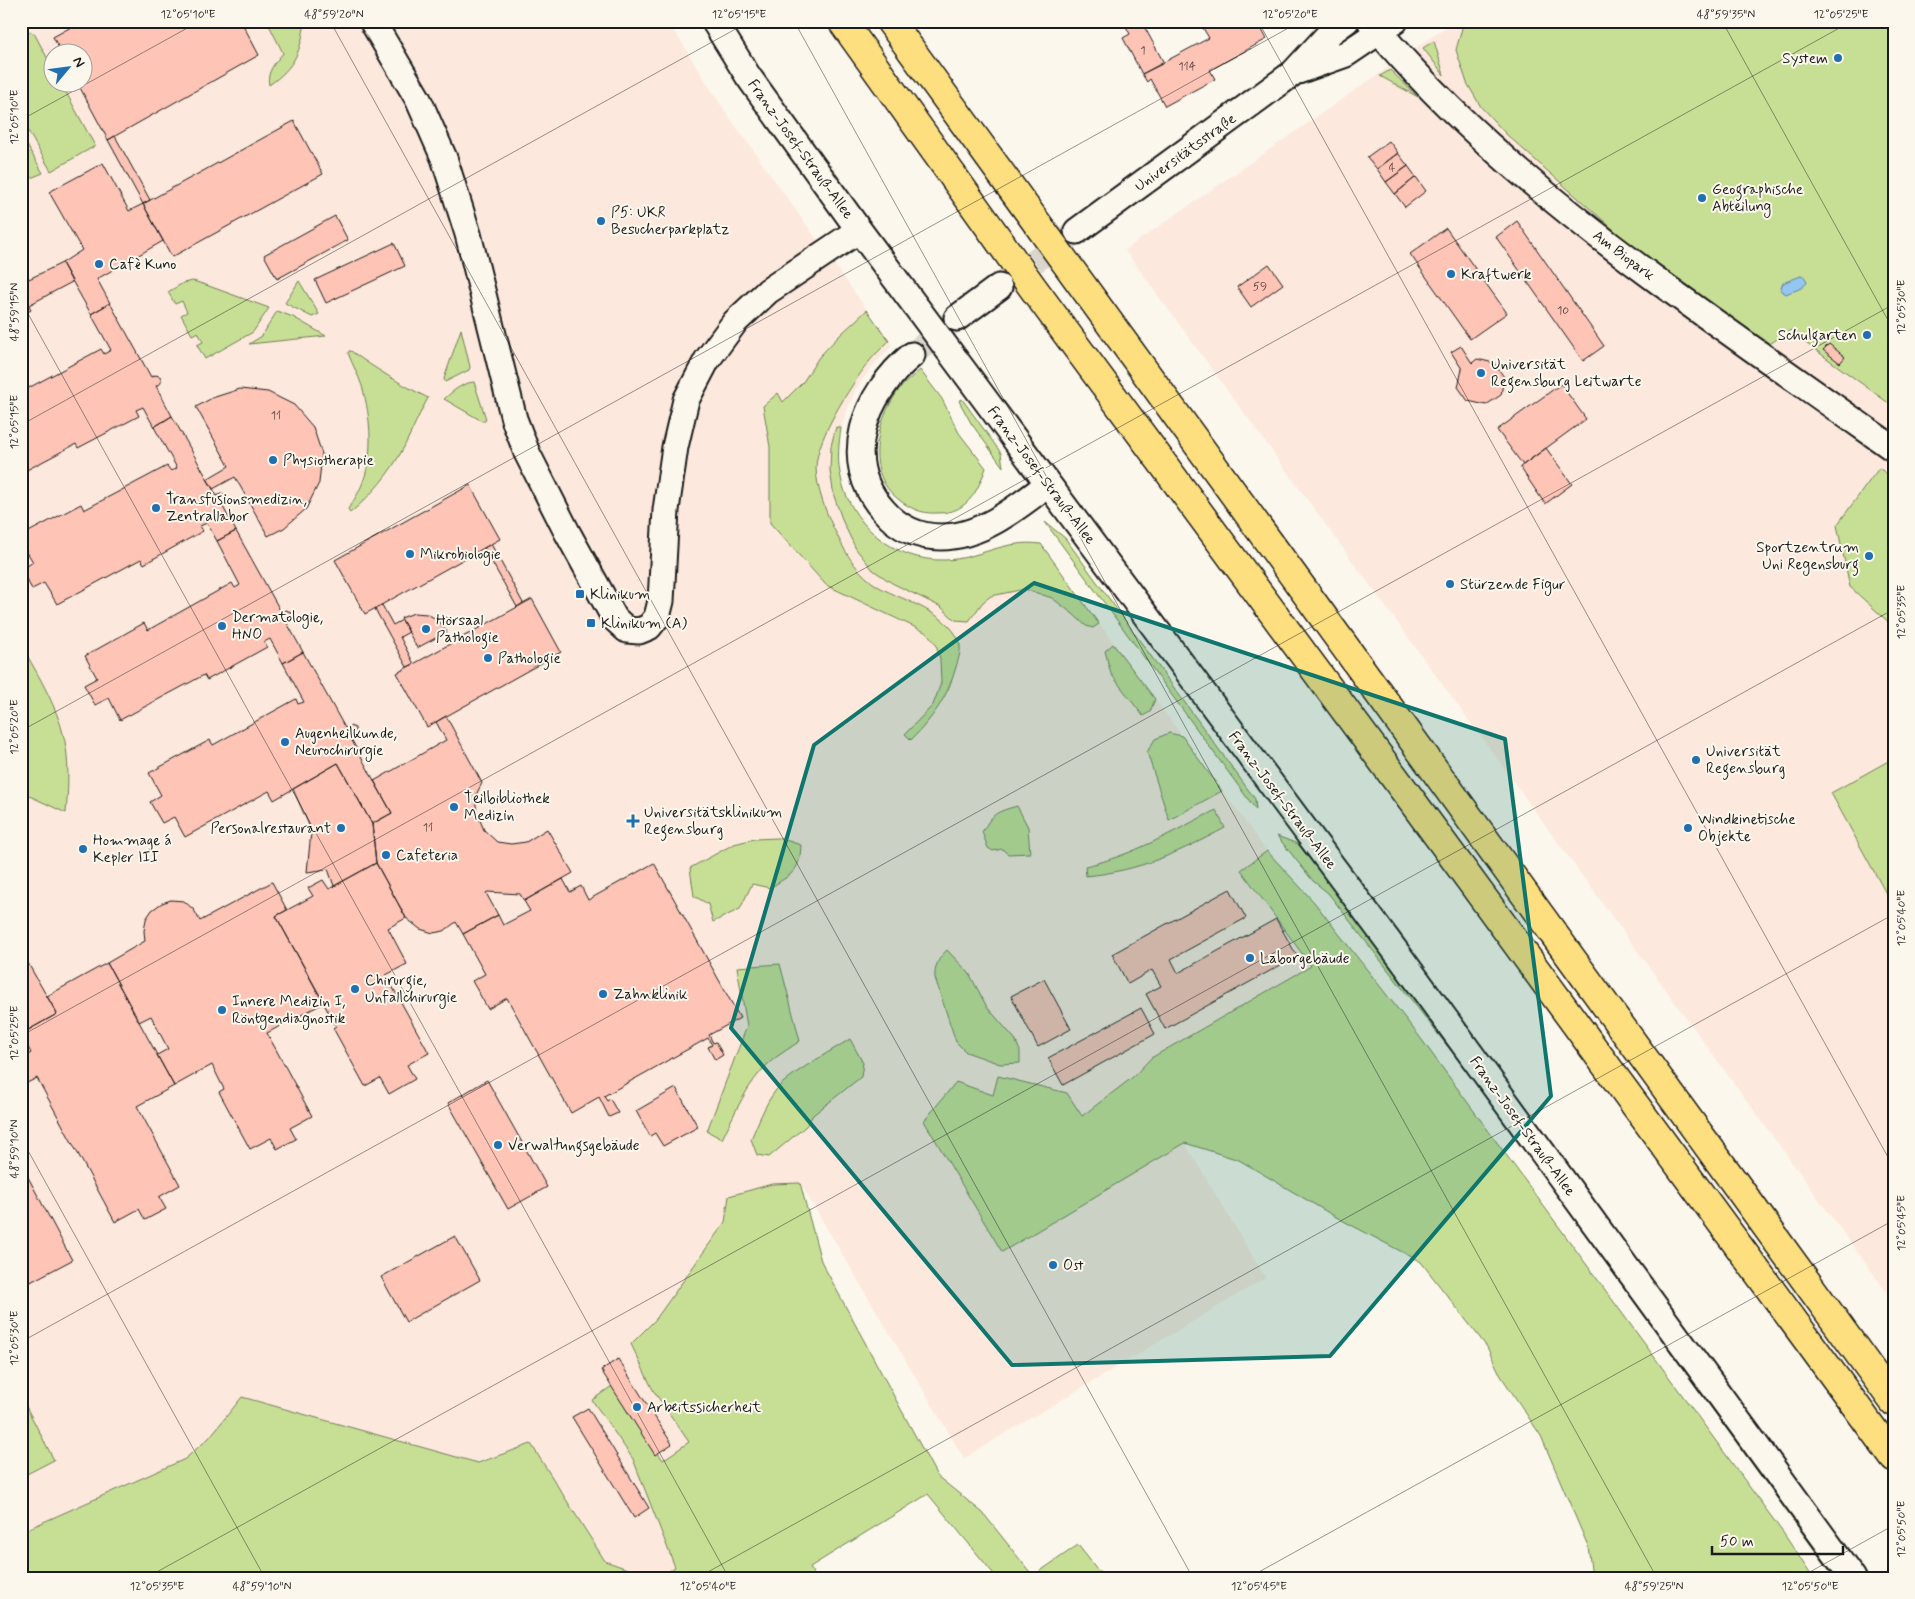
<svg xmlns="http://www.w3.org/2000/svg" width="1915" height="1599" font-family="Mynerve,sans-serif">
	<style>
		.built { fill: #fce8dc; fill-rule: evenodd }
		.green { fill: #c7df95; stroke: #727e58 }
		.water { fill: #93c6f0; stroke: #63829b }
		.building { fill: #fec4b6; stroke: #1c1c1c }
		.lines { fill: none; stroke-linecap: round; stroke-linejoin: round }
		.minor-tunnel { stroke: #dad6cd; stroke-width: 25; stroke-dasharray: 25 12; stroke-linecap: butt }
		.minor-casing { stroke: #1c1c1c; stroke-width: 29 }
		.highway-casing { stroke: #1c1c1c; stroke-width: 31 }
		.minor { stroke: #fbf7ec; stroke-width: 25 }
		.highway { stroke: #fddf80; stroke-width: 28 }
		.marked { fill: #0f766e; fill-opacity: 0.2; stroke: #0f766e; stroke-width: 4; stroke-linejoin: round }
		.ticks { fill: none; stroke: #1c1c1c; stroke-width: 1; stroke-opacity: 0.45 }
		.poi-dot { fill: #1f6fb2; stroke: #fbf7ec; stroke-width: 2 }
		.labels { text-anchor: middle; stroke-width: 4; stroke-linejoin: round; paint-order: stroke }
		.number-label { font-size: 12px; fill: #544642 }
		.poi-label { font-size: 15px; fill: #1c1c1c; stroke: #fbf7ec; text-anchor: start }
		.street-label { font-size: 15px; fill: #1c1c1c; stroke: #fbf7ec }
		.neatline { fill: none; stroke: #1c1c1c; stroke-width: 2 }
		.ticks-label { font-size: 12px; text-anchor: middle; fill: #1c1c1c }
	</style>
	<rect width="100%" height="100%" fill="#fbf7ec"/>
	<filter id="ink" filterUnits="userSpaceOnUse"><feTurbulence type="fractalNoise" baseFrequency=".02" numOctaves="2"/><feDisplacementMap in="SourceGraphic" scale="10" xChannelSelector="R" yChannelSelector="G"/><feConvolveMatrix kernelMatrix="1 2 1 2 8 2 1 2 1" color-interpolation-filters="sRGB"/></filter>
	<g filter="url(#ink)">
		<path class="built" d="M21 21H668L720 104 892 345 871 368 857 387 843 420 838 447 840 474 846 494 855 512 869 529 887 546 905 554 927 560H946L970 556 1005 545 1027 542 1041 544 1267 851 1241 871 1311 966 1151 1058 1133 1077 1082 1116 998 1076 993 1096 1002 1252 1185 1143 1266 1278 964 1458 800 1183 772 1184 729 1196 725 1222 656 1319 631 1344 653 1390 690 1442 663 1460 612 1387 592 1400 633 1459 676 1568 659 1578H653L605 1561 531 1445 478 1463 243 1397 209 1438 185 1459 21 1532ZM52 52H82V82H52Z
			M1455 21H1894V1302L1125 250Z"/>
		<path class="green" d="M267 21H305C301 51 295 67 269 85 266 72 275 63 283 53Z
			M1464 21H1894V407L1803 341 1793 329 1768 345 1623 238 1506 134 1481 107 1467 83 1456 50Z
			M21 30 34 33 52 67V82L61 83 95 146 51 171 21 119Z
			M1434 41 1444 75 1423 48Z
			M1390 70 1418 97 1380 76Z
			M21 135 43 173 26 180 21 178V169L26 166 21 157Z
			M193 281 206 285 269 308 253 332 205 359 197 345 203 342 198 332 192 335 181 315 187 312 182 301 175 304 168 292 183 283Z
			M299 281 319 314 312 317 285 303Z
			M867 310 889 341C882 348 874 355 868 363 850 387 817 437 816 467 816 488 827 516 837 535 847 556 859 575 879 587 904 601 953 614 960 645 961 652 958 661 956 667 948 697 932 719 911 740L905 734 933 705 941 683 940 659 936 644 927 633 826 585 770 523V447L763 406 778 393 783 402 803 382 819 357 840 335Z
			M277 311 293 317 326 336 249 344 262 336Z
			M461 329 470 367 469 370 445 382 444 379Z
			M349 351H351C375 369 401 384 428 398 419 414 412 431 404 447 391 472 372 495 350 513L348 509C352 503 357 496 360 489 375 458 371 417 362 386 358 374 352 364 348 353Z
			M920 370 942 399 959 433 986 468C981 481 976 495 965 504 957 511 947 513 936 513 922 514 909 508 898 499 866 474 875 428 894 397 900 386 911 378 920 370Z
			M474 382 486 419 485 421H482L444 399C453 391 462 383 474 382Z
			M962 399 1001 453 1003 467 971 423 959 401Z
			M836 427 841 428C839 443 837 458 840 473 848 523 894 562 945 560 979 559 1004 539 1041 544L1099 624 1093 628 1086 626 1073 614 1052 598 1025 589 991 596 983 602 969 621 955 620 941 607 892 583 873 570 856 549 843 522 834 496 830 471 831 446Z
			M1879 468 1894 479V627L1850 587 1837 525Z
			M1045 522 1065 538 1255 799 1256 810Z
			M1113 644 1155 699 1150 712 1143 716 1111 674 1105 651Z
			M21 645C39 676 60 711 66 747 69 769 68 791 66 813L21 792Z
			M1169 733 1182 736 1222 791 1169 820 1147 752 1155 739Z
			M1892 759 1894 763V908L1831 793Z
			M1017 806 1028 827 1030 853 1008 854 1002 849 993 851 988 848 982 832C993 813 996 812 1017 806Z
			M1216 810 1225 828C1178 853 1139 871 1086 876L1085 866C1133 856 1173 831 1216 810Z
			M1277 836 1298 844 1419 999 1845 1578H1835L1571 1215 1491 1102 1328 893 1313 881Z
			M779 838 801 845C800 873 791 874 770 888L752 884 740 909 713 922 708 904 694 896 690 868 734 844 754 839Z
			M1267 851 1314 902 1419 1036 1784 1534 1813 1578 1592 1577 1588 1546 1541 1436 1501 1376 1487 1347 1421 1262 1334 1216 1239 1160 1185 1143 1002 1252 924 1121 956 1082 993 1095 998 1076 1067 1093 1082 1116 1133 1077 1151 1058 1311 966 1241 870Z
			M947 950 969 973 987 1007 1015 1039 1020 1051V1063L1000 1064 966 1052 956 1042 935 978C934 967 939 957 947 950Z
			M780 964 800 1041C790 1048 778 1055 769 1063 747 1083 735 1113 722 1139L707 1131 747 1026 737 967Z
			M850 1039 863 1063 861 1077 813 1115 806 1126 769 1157 757 1155 751 1139C758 1123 765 1104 776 1090 790 1073 830 1052 850 1039Z
			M800 1183 821 1261 937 1476 983 1513 1033 1576 1078 1545 1104 1578H997L928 1494 810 1567 815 1578H659L675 1567 633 1459 592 1400 612 1386 663 1460 689 1442 653 1390 631 1344 656 1319 725 1222 729 1196 772 1184Z
			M21 1397 54 1460 21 1477Z
			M242 1397 478 1463 531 1444 605 1561 653 1578H21V1532L185 1459 209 1438Z"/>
		<path class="water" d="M1803 275 1807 281C1804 290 1794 290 1786 294L1780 290 1783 283Z"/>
		<path class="building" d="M82 21H241L259 55 108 140 77 82H82V52H61L53 37Z
			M1123 21H1157L1145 28 1164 63 1142 74 1123 38 1130 34Z
			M1216 21H1257L1267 39 1210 70 1215 79 1165 106 1150 79 1147 82 1142 74 1209 38 1203 28Z
			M294 121 323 174 172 257 143 204Z
			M115 136 150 200 143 204 108 140Z
			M1389 141 1398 153 1377 169 1367 157Z
			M1398 153 1408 166 1386 182 1377 169Z
			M103 163 129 211 143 204 163 241 97 279 110 303 91 314 62 263 82 250 49 192Z
			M1408 166 1416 177 1395 194 1386 182Z
			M1416 177 1426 191 1405 207 1395 194Z
			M335 216 348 240 277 279 264 255Z
			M1517 221 1604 346 1583 361 1496 237Z
			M1446 228 1507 313 1470 339 1410 254Z
			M394 243 405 266 326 303 315 280Z
			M62 263 72 282 29 305 31 310 21 316V265L29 279Z
			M1269 264 1283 284 1251 307 1237 287Z
			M110 303 151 377 156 375 161 377V383L156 386 172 416 154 427 143 407 136 410 139 416 78 448 76 444 21 473V392L101 349 104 354 111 350 91 314Z
			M1829 344 1845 357 1840 363 1823 350Z
			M1461 346 1472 363 1477 359 1494 363 1504 377 1501 395 1486 405 1468 401 1458 387 1462 369 1451 352Z
			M1561 384 1586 419 1523 465 1497 430Z
			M240 389 268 392 294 405 313 427 322 454 319 483 306 509 284 528 268 536 235 477 213 489 207 479 229 466 196 407 212 398Z
			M172 416 217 496 222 493 227 496V502L222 505 236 531 217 541 207 523 200 526 203 531 144 564 141 559 57 604 44 583 32 589 21 570 33 562 21 542V536L81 504 84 510 167 466 171 471 177 468 154 427Z
			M1546 448 1572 484 1545 504 1520 467Z
			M470 485 500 539 365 614 335 560Z
			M236 531 281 612 286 610 291 612V618L286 621 303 652 283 663 270 639 264 642 267 647 207 680 204 675 120 720 109 698 95 705 84 685 97 678 85 656 144 623 148 630 232 583 235 588 240 585 217 541Z
			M491 544 523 603 517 607 484 548Z
			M532 599 561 652 427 727 397 673Z
			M382 605 393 625 402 620 409 632 400 637 414 664 407 667 375 609Z
			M414 613 427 614 438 620 447 632 417 648 401 618Z
			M303 652 345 728 350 726 355 728V734L350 737 392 813 372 824 338 763 274 800 269 791 185 837 174 817 162 823 150 802 161 795 149 773 210 740 213 745 296 699 298 704 304 702 283 663Z
			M446 716 482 783 475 797 477 813 484 830 497 842 511 844 526 842 547 829 573 873 524 901 520 894 487 892 486 893 498 915 463 934 456 922 444 931 433 933 420 929 406 918 376 863 372 824 392 813 374 781 446 740 436 722Z
			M338 763 372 824 376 863 334 886 328 869 307 872 311 832 308 823 293 789Z
			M376 863 406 918 388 928 407 964 386 975 429 1053 407 1065 415 1079 389 1094 380 1078 365 1086 333 1028 336 1026 276 916 313 896 308 888 323 880 329 889Z
			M654 863 740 1018 709 1035 713 1043 716 1042 723 1055 715 1060 708 1047 712 1045 708 1038 604 1096 607 1101 610 1099 618 1113 609 1117 599 1097 571 1113 507 998 488 1009 472 981 485 974 463 934 498 915 503 925 530 911 524 901 563 879 570 892 581 886 588 900Z
			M272 882 287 910 276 916 324 1003 267 1033 312 1116 290 1128 296 1139 277 1149 271 1138 250 1149 219 1092 224 1089 212 1065 174 1086 157 1055 168 1049 151 1016 139 1022 107 963 145 941 144 931 146 919 152 910 162 903 171 900 184 901 194 910 200 921Z
			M1230 889 1246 918 1171 959 1178 973 1276 919 1297 956 1165 1029 1146 994 1161 986 1152 970 1128 984 1112 954Z
			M21 951 57 1014 21 1034Z
			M107 963 174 1086 137 1106 180 1185 159 1197 166 1209 145 1220 139 1209 115 1222 37 1078 21 1086V1059L31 1053 21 1034 57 1014 47 996Z
			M1044 979 1071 1029 1038 1047 1011 996Z
			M1141 1008 1155 1034 1063 1085 1048 1058Z
			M487 1080 547 1187 508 1209 448 1103Z
			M676 1088 698 1127 663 1146 655 1133 650 1136 636 1111Z
			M21 1164 72 1260 21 1287Z
			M455 1236 480 1280 406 1322 381 1277Z
			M618 1359 672 1444 655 1455 601 1370Z
			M588 1408 649 1508 634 1518 572 1417Z"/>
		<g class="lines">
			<path class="minor-tunnel" d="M1004 283 1071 235
				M912 355 953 321"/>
			<defs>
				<path id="minor" d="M372 21 418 99 444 158 468 234 514 419 527 453 567 532 615 619 627 630 639 631 649 627 657 617 661 601 666 510 675 447 686 400 707 360 735 322 768 291 859 230
					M714 21 748 76 859 230 1403 961 1853 1578
					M1370 21C1454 123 1556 206 1662 284 1739 340 1816 394 1894 449
					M1298 71 1346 54 1395 21
					M1077 231 1293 73 1331 32 1346 21
					M957 318 999 287
					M912 355C865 394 838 461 884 511 899 528 917 537 941 537 981 537 1018 507 1048 484"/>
				<path id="highway" d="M842 21 1033 288 1415 805 1894 1458
					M890 21 1894 1402"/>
			</defs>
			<use href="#minor" class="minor-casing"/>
			<use href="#highway" class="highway-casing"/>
			<use href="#minor" class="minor"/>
			<use href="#highway" class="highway"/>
		</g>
	</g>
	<path class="marked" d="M1034 583 1505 739 1551 1096 1330 1356 1012 1365 731 1028 814 745Z"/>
	<path class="ticks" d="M330 21 1193 1578M794 21 1657 1578M1258 21 1894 1168M1722 21 1894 331M21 120 200 21M21 301 729 1578M21 425 750 21M21 731 1301 21M21 1036 1852 21M21 1138 265 1578M21 1342 1894 304M146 1578 1894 609M697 1578 1894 914M1248 1578 1894 1220M1799 1578 1894 1525"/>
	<g class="poi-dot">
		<circle cx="1838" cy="58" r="5"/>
		<circle cx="1702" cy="198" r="5"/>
		<circle cx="601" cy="221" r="5"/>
		<circle cx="99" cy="264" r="5"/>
		<circle cx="1451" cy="274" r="5"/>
		<circle cx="1867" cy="335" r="5"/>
		<circle cx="1481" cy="373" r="5"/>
		<circle cx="273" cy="460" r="5"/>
		<circle cx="156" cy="508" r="5"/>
		<circle cx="410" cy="554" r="5"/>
		<circle cx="1869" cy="556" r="5"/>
		<circle cx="1450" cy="584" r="5"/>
		<rect x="575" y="589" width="10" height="10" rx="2.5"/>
		<rect x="586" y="618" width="10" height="10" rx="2.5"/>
		<circle cx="222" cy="626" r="5"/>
		<circle cx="426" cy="629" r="5"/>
		<circle cx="488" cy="658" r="5"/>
		<circle cx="285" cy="742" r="5"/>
		<circle cx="1696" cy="760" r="5"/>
		<circle cx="454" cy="807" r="5"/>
		<path d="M630.5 813.5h5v5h5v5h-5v5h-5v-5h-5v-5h5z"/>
		<circle cx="341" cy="828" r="5"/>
		<circle cx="1688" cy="828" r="5"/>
		<circle cx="83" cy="849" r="5"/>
		<circle cx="386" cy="855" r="5"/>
		<circle cx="1250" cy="958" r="5"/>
		<circle cx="355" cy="989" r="5"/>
		<circle cx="603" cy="994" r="5"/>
		<circle cx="222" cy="1010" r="5"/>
		<circle cx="498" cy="1145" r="5"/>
		<circle cx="1053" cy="1265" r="5"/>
		<circle cx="637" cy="1407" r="5"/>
	</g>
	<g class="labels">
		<g class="number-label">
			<text x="1143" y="54">1</text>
			<text x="1187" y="70">114</text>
			<text x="1392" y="171">4</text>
			<text x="1260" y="290">59</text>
			<text x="1563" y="314">10</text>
			<text x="276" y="419">11</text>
			<text x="428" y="831">11</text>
		</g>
		<g class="poi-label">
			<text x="1828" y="63" text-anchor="end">System</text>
			<text x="1712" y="194">Geographische<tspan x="1712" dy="17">Abteilung</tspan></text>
			<text x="611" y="217">P5: UKR<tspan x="611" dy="17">Besucherparkplatz</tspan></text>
			<text x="109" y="269">Cafè Kuno</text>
			<text x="1461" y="279">Kraftwerk</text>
			<text x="1857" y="340" text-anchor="end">Schulgarten</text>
			<text x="1491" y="369">Universität<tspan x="1491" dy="17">Regensburg Leitwarte</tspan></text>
			<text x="283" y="465">Physiotherapie</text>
			<text x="166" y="504">Transfusionsmedizin,<tspan x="166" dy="17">Zentrallabor</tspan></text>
			<text x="1859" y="552" text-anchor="end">Sportzentrum<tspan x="1859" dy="17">Uni Regensburg</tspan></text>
			<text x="420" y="559">Mikrobiologie</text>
			<text x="1460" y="589">Stürzende Figur</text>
			<text x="590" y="599">Klinikum</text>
			<text x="232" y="622">Dermatologie,<tspan x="232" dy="17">HNO</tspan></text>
			<text x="436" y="625">Hörsaal<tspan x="436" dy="17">Pathologie</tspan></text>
			<text x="601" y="628">Klinikum (A)</text>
			<text x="498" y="663">Pathologie</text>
			<text x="295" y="738">Augenheilkunde,<tspan x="295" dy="17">Neurochirurgie</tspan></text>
			<text x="1706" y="756">Universität<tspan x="1706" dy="17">Regensburg</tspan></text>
			<text x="464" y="803">Teilbibliothek<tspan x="464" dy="17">Medizin</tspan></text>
			<text x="644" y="817">Universitätsklinikum<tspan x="644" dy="17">Regensburg</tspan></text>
			<text x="1698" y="824">Windkinetische<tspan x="1698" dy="17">Objekte</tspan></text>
			<text x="331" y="833" text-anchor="end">Personalrestaurant</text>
			<text x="93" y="845">Hommage á<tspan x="93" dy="17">Kepler III</tspan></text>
			<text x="396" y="860">Cafeteria</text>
			<text x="1260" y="963">Laborgebäude</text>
			<text x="365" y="985">Chirurgie,<tspan x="365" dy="17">Unfallchirurgie</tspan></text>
			<text x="613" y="999">Zahnklinik</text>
			<text x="232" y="1006">Innere Medizin I,<tspan x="232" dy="17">Röntgendiagnostik</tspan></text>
			<text x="508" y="1150">Verwaltungsgebäude</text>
			<text x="1063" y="1270">Ost</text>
			<text x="647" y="1412">Arbeitssicherheit</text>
		</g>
		<g class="street-label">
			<text transform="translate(801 149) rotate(54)" y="5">Franz-Josef-Strauß-Allee</text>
			<text transform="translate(1185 152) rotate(-36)" y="5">Universitätsstraße</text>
			<text transform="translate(1624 255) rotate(37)" y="5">Am Biopark</text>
			<text transform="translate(1042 475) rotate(53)" y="5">Franz-Josef-Strauß-Allee</text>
			<text transform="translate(1283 800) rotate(53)" y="5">Franz-Josef-Strauß-Allee</text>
			<text transform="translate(1523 1126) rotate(54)" y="5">Franz-Josef-Strauß-Allee</text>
		</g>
	</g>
	<rect width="1915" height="1599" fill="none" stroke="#fbf7ec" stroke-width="55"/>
	<g transform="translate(68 68) rotate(61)"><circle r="24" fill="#fbf7ec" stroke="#a29f99"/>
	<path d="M0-4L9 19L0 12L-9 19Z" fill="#1f6fb2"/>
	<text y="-8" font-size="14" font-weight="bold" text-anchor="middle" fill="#1c1c1c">N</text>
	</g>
	<path d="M1712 1546v8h131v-8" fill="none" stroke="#1c1c1c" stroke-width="2.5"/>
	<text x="1720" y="1546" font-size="15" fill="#1c1c1c" stroke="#fbf7ec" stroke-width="4" paint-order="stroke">50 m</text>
	<rect x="28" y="28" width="1860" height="1544" class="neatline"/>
	<g class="ticks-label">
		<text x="188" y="18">12°05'10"E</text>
		<text x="334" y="18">48°59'20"N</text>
		<text x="739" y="18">12°05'15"E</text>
		<text x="1290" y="18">12°05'20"E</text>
		<text x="1726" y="18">48°59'35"N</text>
		<text x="1841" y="18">12°05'25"E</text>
		<text transform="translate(14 117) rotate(-90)" y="4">12°05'10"E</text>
		<text transform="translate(1901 307) rotate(-90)" y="4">12°05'30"E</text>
		<text transform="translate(14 312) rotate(-90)" y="4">48°59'15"N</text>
		<text transform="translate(14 422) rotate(-90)" y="4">12°05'15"E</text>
		<text transform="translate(1901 612) rotate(-90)" y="4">12°05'35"E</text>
		<text transform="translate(14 727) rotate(-90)" y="4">12°05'20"E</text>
		<text transform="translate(1901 918) rotate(-90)" y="4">12°05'40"E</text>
		<text transform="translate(14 1033) rotate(-90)" y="4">12°05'25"E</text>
		<text transform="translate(14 1149) rotate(-90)" y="4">48°59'10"N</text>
		<text transform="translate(1901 1223) rotate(-90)" y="4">12°05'45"E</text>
		<text transform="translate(14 1338) rotate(-90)" y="4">12°05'30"E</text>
		<text transform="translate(1901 1529) rotate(-90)" y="4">12°05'50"E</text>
		<text x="157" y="1590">12°05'35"E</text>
		<text x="262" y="1590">48°59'10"N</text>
		<text x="708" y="1590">12°05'40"E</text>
		<text x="1259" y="1590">12°05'45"E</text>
		<text x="1654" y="1590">48°59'25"N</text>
		<text x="1810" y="1590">12°05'50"E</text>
	</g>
</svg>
